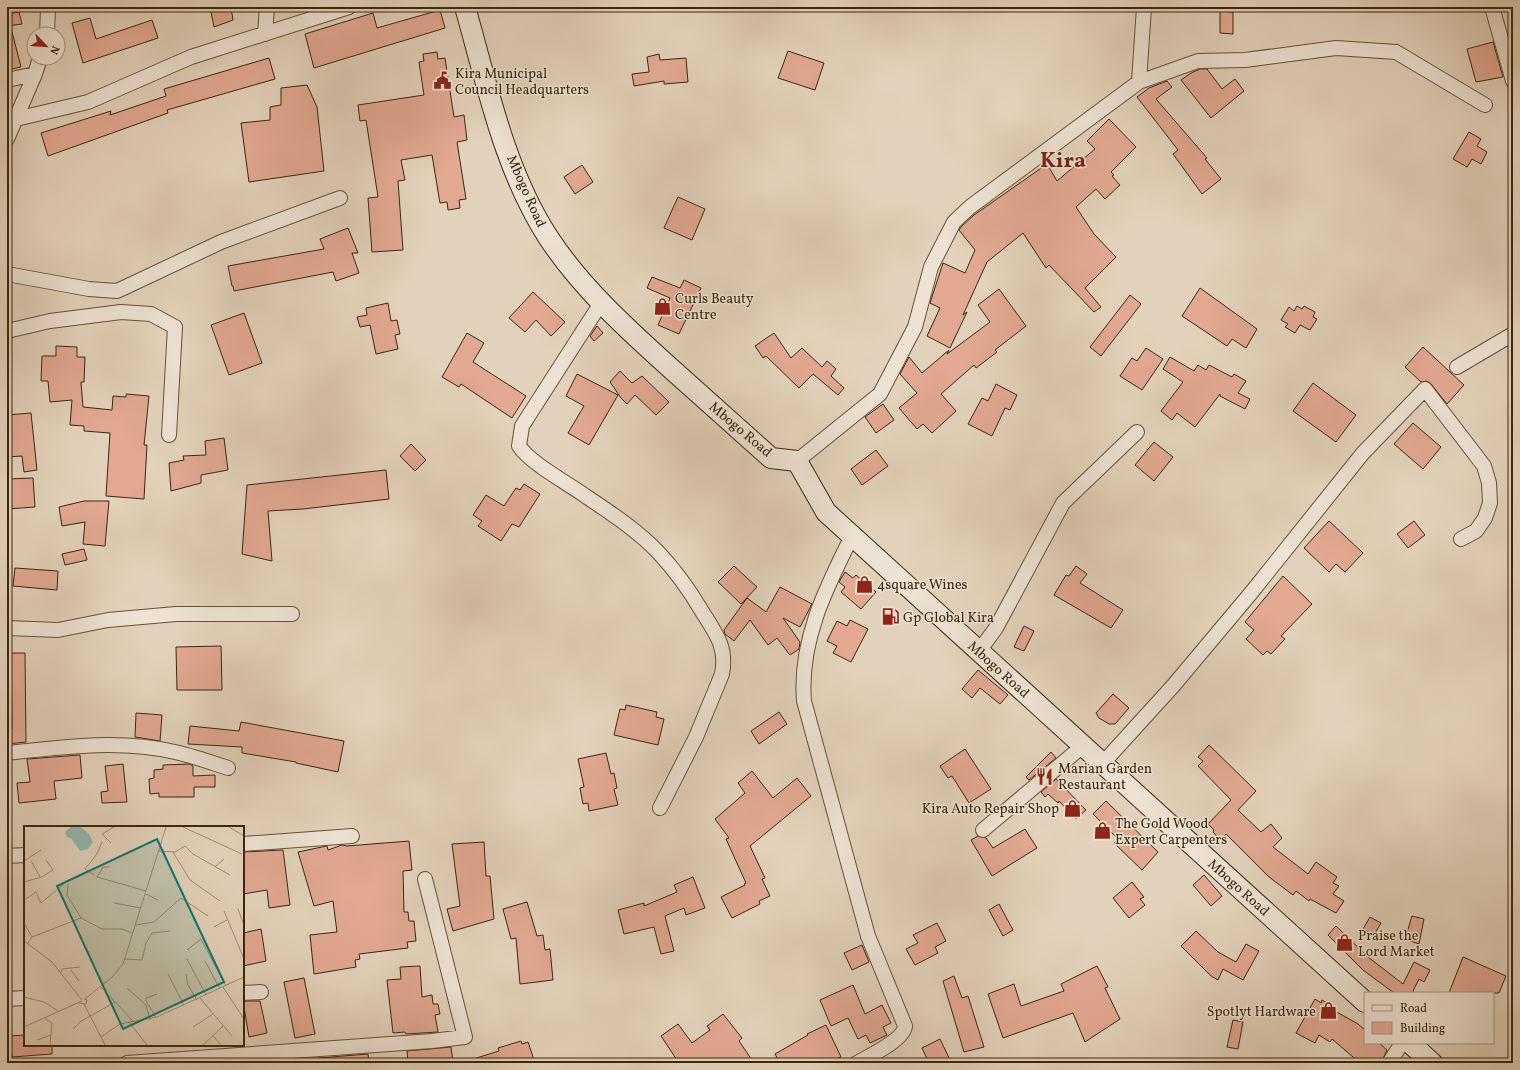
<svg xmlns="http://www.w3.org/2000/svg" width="1520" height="1070" font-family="Vollkorn,serif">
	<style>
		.building { fill: #e2a892; stroke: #3c270d }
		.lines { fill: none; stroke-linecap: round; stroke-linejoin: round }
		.street-casing { stroke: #665238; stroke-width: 16 }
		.secondary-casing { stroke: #3c270d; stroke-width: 22 }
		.street { stroke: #ede2d3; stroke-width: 14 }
		.secondary { stroke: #ede2d3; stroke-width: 20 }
		.labels { text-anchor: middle; stroke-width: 3; stroke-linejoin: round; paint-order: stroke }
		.poi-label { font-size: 14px; fill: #3c270d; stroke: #ede2d3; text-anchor: start }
		.street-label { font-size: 14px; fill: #3c270d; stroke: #ede2d3 }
		.town-label { font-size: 22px; font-weight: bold; fill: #7a1f14; stroke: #ede2d3 }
		.inset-road { fill: none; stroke: #a08e75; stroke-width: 1 }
		.view { fill: #0f766e; fill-opacity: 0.15; stroke: #0f766e; stroke-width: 2 }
		.inset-edge { fill: none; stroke: #3c270d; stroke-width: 2 }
	</style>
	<rect width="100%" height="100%" fill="#e3d2bb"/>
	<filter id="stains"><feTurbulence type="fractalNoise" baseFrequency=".005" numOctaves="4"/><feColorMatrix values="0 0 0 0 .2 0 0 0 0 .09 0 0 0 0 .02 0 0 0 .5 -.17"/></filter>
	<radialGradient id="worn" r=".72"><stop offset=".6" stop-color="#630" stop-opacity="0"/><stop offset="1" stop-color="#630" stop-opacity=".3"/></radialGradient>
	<path class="building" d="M210 7H231L233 20 214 27Z
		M440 10 445 28 314 68 305 34 373 13 377 28Z
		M1220 11 1233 12V34L1220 33Z
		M19 12 22 24 7 26V14Z
		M90 18 96 39 152 20 158 38 83 63 72 23Z
		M11 28 21 67 7 70V29Z
		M1493 42 1503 77 1476 82 1467 49Z
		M788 51 824 63 815 90 778 78Z
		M437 52 438 59 445 58 454 117 464 115 467 140 457 142 466 199 459 200 460 208 448 210 447 202 440 203 432 155 401 160 405 180 398 181 403 250 372 252 368 198 378 197 366 120 360 121 358 105 424 95 419 62 424 61 423 54Z
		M659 54 660 60 686 58 688 82 664 84V81L634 86 632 74 649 72 647 57Z
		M269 58 275 79 167 110 168 113 48 156 41 133 111 111 110 115 166 96 164 89Z
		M1200 69H1207L1222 89 1235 79 1244 91 1211 118 1181 80 1191 73Z
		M1167 81 1172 87 1156 99 1207 158 1205 159 1221 179 1202 194 1173 154 1178 150 1137 97 1149 88Z
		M307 85 317 107 324 171 249 182 241 123 270 120V107L281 105V88Z
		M1109 119 1136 147 1111 172 1114 175 1112 176 1120 185 1105 199 1096 189 1076 207 1094 234 1116 257 1085 288 1101 307 1094 312 1049 265 1046 268 1023 233 987 262 963 315 967 312 950 348 927 336 940 308 930 303 943 263 965 273 975 250 959 230 961 227 974 215 1047 164 1057 181 1095 149 1087 141Z
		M1469 132 1481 139 1477 146 1487 152 1481 164 1472 159 1467 167 1453 159Z
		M582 165 593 182 575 194 564 177Z
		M678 197 705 209 692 240 664 228Z
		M348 228 358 253H352L359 273 336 281 333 272 234 291 233 286H232L228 266 324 249 320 239Z
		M652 277 680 288 684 280 701 288 679 334 658 325 670 298 647 288Z
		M1200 288 1257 329 1246 348 1232 339 1227 346 1182 316Z
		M999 289 1026 326 995 350 997 352 976 368 974 365 941 394 956 411 932 433 923 424 917 429 899 408 917 393 900 374 909 357 922 373 949 350 947 354 990 322 978 305Z
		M533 292 565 322 551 336 536 320 525 332 509 318Z
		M1130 295 1141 304 1101 356 1090 347Z
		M388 303 391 321 397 320 400 334 395 335 398 349 376 354 370 325 360 327 357 317 367 315 366 308Z
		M1297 306 1302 309 1304 306 1315 312 1313 317 1317 319 1310 330 1300 325 1295 333 1285 327 1288 324 1281 320 1289 307 1294 311Z
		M244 313 262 363 229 375 211 325Z
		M597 326 603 333 594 341 590 336Z
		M467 333 484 343 473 362 526 396 512 418 461 384 459 387 442 377Z
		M774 333 791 358 802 348 822 367 827 361 836 369 831 376 844 388 838 395 813 374 799 388 766 356 763 358 755 346Z
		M56 346 77 347V357H85L84 382H81L83 407 112 410 113 396 126 397V394L149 396 144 445H147L144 499 106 496 110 433 84 431V426L70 425 72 400 50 402 48 381H41L42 356H56Z
		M1423 347 1464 385 1447 404 1431 384 1427 381 1421 382 1405 367Z
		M1146 348 1163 359 1142 390 1120 376 1132 358 1137 361Z
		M1170 357 1194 371 1198 365 1206 370 1209 365 1232 377 1234 374 1246 381 1238 393 1250 399 1245 409 1220 396V394L1195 427 1177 413 1172 420 1161 411 1183 382 1163 369Z
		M620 371 632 383 642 376 669 402 656 415 635 395 627 404 621 398 610 382Z
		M577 374 618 395 589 445 568 433 584 406 566 396Z
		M1313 383 1356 415 1336 442 1293 411Z
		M996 384 1017 395 1010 410 1005 408 992 436 968 424 982 398 988 401Z
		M883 404 894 420 876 433 865 417Z
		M31 413 37 470 24 472 22 456 7 457V415Z
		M1413 423 1441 447 1423 469 1394 444Z
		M224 438 228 470 201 475V483L171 491 169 463 184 460 183 456 206 455 205 441Z
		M1154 442 1173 457 1154 481 1135 465Z
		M411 444 426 460 415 471 400 456Z
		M876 450 888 466 862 485 851 469Z
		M386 470 389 499 303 509 268 511 272 561 242 554 247 485Z
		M33 478 35 507 7 509V479Z
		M524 484 540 494 519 527 512 524 501 541 478 526 482 521 473 515 486 495 504 506 516 488 520 490Z
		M84 501H109L105 546 83 544 85 522 62 526 59 507Z
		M1329 521 1363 553 1345 572 1336 564 1329 572 1304 548Z
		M1414 521 1425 535 1408 548 1397 534Z
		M84 549 87 560 65 565 62 554Z
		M734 566 757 587 741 604 718 582Z
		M1076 566 1087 574 1080 583 1123 610 1111 628 1054 595 1066 575 1069 576Z
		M15 568 58 571 57 590 13 586Z
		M845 572 853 578 856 575 876 592 861 609 841 592 845 587 839 582Z
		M1283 576 1312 604 1281 636 1285 639 1271 654 1267 651 1263 655 1246 639 1254 630 1245 622Z
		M780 587 812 604 800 627 783 618 800 642 799 649 790 655 777 638 768 645 750 620 734 641 725 634 724 630 747 598 766 612Z
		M850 620 868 629 851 662 833 653 837 646 827 641 837 621 847 626Z
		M1024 626 1034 631 1024 651 1014 647Z
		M221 646 222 690H177L176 647Z
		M11 653H25L26 742 7 744V730L12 729Z
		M978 670 1008 695 1000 704 980 688 972 698 962 689Z
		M1113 694 1129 708 1115 724H1109L1099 718 1096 713Z
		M626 705 657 712 656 717 664 719 658 745 614 735 620 709 625 710Z
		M779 712 787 724 759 744 751 731Z
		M136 713 162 715 160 741 135 737Z
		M241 722 344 741 338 772 296 763V762L242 753V747L188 744 190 726 239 731Z
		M1209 745 1256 791 1238 810 1261 832 1271 824 1282 838 1273 847 1308 874 1316 862 1337 877 1333 883 1339 886 1333 894 1344 901 1336 913 1310 899 1309 901 1296 891 1293 895 1269 877 1226 834 1220 840 1213 832 1214 830 1208 824 1231 800 1198 766 1203 761 1198 757Z
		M965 749 991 789 969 803 952 776 948 778 940 766Z
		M1051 752 1056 758 1029 780 1026 777Z
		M606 753 611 774 614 773 617 788 614 789 618 805 589 811 588 803 583 804 580 788 584 787 578 759Z
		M80 755 82 778 54 781 56 799 19 803 17 783 30 782 27 759Z
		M123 764 127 802 102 803 101 792 108 791 105 766Z
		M189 764 193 766V776L215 775V787H194V797H159V793L150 794 149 779 154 778V770L163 769V765Z
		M752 771 773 798 797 778 811 796 750 846 765 878 762 879 770 896 759 901 760 904 732 918 721 897 745 885 744 884 746 883 726 839 729 838 715 819 745 793 738 783Z
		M1056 779 1086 810 1076 819 1059 801 1058 803 1048 794 1045 797 1041 792Z
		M1106 801 1158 852 1142 870 1114 843 1118 839 1093 814Z
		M1025 829 1037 848 992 876 971 840 978 836 986 838 993 848Z
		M409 841 412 870 403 871 404 912H408L409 921H414L416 941 407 942 408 948 359 954 360 959 355 960 356 967 314 974 310 935 337 932 333 901 314 906 298 852 322 847 327 846 328 850 342 845 347 846Z
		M484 842 486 876H490L494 919 453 931 447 909 460 906 452 844Z
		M283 850 290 905 269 908 267 890 243 894V852Z
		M1204 875 1222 896 1211 906 1193 885Z
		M693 877 705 908 686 915 684 908 665 916 674 951 661 954 654 927 624 934 618 910 644 903V906L677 892 674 885Z
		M1132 882 1144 897 1140 899 1145 905 1129 918 1113 898Z
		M527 902 537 936 543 935 545 950 550 949 553 980 520 984 516 938 511 939 503 909Z
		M999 904 1013 930 1003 936 989 910Z
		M1412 916 1424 919 1419 944 1405 939Z
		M1370 917 1381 923 1374 935 1363 929Z
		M937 923 946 941 935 947 938 953 915 965 906 949 918 943 913 935Z
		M1336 926 1368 957 1403 984 1414 962 1430 970 1424 982 1419 979 1413 991 1415 993H1394L1363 970 1328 935Z
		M261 929 266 961 243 966V933Z
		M1196 931 1218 952 1236 962 1246 944 1259 951 1243 980 1223 969 1218 980 1211 976 1181 946Z
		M862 945 869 962 852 970 844 953Z
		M1463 957 1506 976 1499 993H1449Z
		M420 966 422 997 432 995 433 1004H438L440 1014 435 1015 438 1032 406 1034 405 1032 393 1033 387 980 401 979 400 967Z
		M1097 966 1108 987 1105 988 1120 1019 1085 1042 1073 1013 1003 1038 988 994 1014 984 1021 1006 1064 991 1061 984Z
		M954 976 962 998 968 996 984 1047 964 1052 943 981Z
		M304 978 315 1034 295 1038 284 982Z
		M853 985 865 1014 882 1005 891 1023 883 1027 887 1035 870 1043 866 1035 858 1039 848 1018 831 1026 820 1000Z
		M1315 999 1321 1003 1322 1000 1337 1009 1335 1011 1358 1024 1365 1030V1043H1379L1387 1050 1381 1063H1360L1332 1039 1330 1042 1319 1035 1315 1043 1296 1033Z
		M243 1001H260L267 1033 249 1037Z
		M723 1014 742 1038 739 1041 754 1063H679L661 1036 678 1024 692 1043 710 1030 707 1026Z
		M1233 1020 1243 1022 1238 1049 1227 1047Z
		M826 1025 841 1057 828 1063H780L775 1054 808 1035 807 1034Z
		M25 1035V1045H52V1054L12 1057 10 1036Z
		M940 1039 950 1060 944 1063H929L922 1048Z
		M521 1041 522 1044 528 1042 535 1063H470V1060L499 1051 498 1048Z
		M451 1047 453 1063H408L407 1051Z
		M368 1054 369 1063H319V1058Z"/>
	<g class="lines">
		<defs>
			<path id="street" d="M1492 7 1513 81
				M47 34 48 7
				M265 34 267 7
				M7 80 35 74
				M1139 82 1144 7
				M16 119 88 102 191 57 349 7
				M7 139 35 74 40 58
				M7 274 89 289 117 291 221 242 340 198
				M601 303 522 426 519 446C530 463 569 484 587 497 611 513 638 531 658 552 676 571 690 591 703 613 717 635 727 648 722 674L696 737 660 808
				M7 331 50 321 121 312 151 314 175 327 169 435
				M1457 367 1513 334
				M797 461 880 394 915 327 931 267 954 222 970 207 1139 82 1198 61 1245 60 1336 48 1396 52 1485 105
				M852 536C826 588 799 641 804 701L868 936 905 1026C904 1040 869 1056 857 1063
				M7 628 58 630 108 620 176 614H292
				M979 651 996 628 1063 503 1137 432
				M7 753C62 747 120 739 175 752 193 756 210 762 228 768
				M1103 763 1173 686 1251 593 1363 453 1425 389 1484 466 1489 483 1490 503 1485 518 1476 531 1461 539
				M983 830 1084 745
				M243 844 352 836
				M7 856 25 855
				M243 993 261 992
				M7 999 25 998
				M127 1063 432 1041 465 1037 425 879
				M1389 1063 1402 1043"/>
			<path id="secondary" d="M465 7C487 84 504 169 548 237 580 286 624 326 667 365 702 396 736 427 771 458L797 461 826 512 1365 1002
				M1410 1043 1432 1063"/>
		</defs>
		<use href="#street" class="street-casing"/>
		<use href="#secondary" class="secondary-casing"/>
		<use href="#street" class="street"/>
		<use href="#secondary" class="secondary"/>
	</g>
	<defs>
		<symbol id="civic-bare" viewBox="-9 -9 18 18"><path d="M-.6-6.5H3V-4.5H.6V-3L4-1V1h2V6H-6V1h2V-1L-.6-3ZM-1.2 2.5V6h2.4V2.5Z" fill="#8f2418" stroke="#ede2d3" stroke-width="2.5" paint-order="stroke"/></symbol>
		<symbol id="shop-bare" viewBox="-9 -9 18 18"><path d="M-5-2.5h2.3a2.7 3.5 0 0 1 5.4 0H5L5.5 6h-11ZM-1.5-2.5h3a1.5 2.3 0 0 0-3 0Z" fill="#8f2418" stroke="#ede2d3" stroke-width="2.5" paint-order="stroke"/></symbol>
		<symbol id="fuel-bare" viewBox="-9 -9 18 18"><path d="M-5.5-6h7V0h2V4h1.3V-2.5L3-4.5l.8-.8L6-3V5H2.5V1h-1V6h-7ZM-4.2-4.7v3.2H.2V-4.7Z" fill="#8f2418" stroke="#ede2d3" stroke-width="2.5" paint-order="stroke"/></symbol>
		<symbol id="restaurant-bare" viewBox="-9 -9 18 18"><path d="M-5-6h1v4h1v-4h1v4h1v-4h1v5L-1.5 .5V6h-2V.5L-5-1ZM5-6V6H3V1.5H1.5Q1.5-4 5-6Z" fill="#8f2418" stroke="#ede2d3" stroke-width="2.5" paint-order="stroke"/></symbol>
	</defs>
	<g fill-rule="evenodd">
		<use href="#civic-bare" x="430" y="68" width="25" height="25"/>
		<use href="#shop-bare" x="650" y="294" width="25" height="25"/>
		<use href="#shop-bare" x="852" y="572" width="25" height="25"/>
		<use href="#fuel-bare" x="878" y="604" width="25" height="25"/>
		<use href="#restaurant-bare" x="1032" y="764" width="25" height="25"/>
		<use href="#shop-bare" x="1060" y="796" width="25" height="25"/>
		<use href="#shop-bare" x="1090" y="818" width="25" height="25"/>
		<use href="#shop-bare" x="1332" y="930" width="25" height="25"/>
		<use href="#shop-bare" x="1316" y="998" width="25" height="25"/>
	</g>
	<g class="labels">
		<g class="poi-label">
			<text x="455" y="78">Kira Municipal<tspan x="455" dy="16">Council Headquarters</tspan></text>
			<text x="675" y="303">Curls Beauty<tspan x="675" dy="16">Centre</tspan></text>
			<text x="877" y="589">4square Wines</text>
			<text x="903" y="622">Gp Global Kira</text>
			<text x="1058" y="773">Marian Garden<tspan x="1058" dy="16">Restaurant</tspan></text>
			<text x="1059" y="813" text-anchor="end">Kira Auto Repair Shop</text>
			<text x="1115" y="828">The Gold Wood<tspan x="1115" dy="16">Expert Carpenters</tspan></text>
			<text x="1358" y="940">Praise the<tspan x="1358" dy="16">Lord Market</tspan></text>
			<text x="1316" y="1016" text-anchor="end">Spotlyt Hardware</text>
		</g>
		<g class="street-label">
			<text transform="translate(527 191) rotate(66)" y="5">Mbogo Road</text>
			<text transform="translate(741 429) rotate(40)" y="5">Mbogo Road</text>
			<text transform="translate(999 669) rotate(42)" y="5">Mbogo Road</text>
			<text transform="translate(1239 887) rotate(42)" y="5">Mbogo Road</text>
		</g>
		<g class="town-label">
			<text x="1063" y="167">Kira</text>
		</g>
	</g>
	<g transform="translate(24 826)">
		<rect width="220" height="220" fill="#e3d2bb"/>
		<path d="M47 1H57L65 8 69 16 64 23 56 25 47 12 43 11 41 6Z" fill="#95b7b3"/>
		<path class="inset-road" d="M159 1 218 28M205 1 220 10M87 17 78 8 90 1M135 25 151 26 161 20 169 28 206 49M149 26 166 54 196 75M0 35 17 24M7 35 16 51M86 41H79L73 51 122 65M191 41 200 33M70 49 61 43 73 28 78 16M0 56 18 51 29 44 22 34M44 58 43 69 57 92 78 103H98L108 107M122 68 134 74M0 74 12 66 17 77 41 57M90 77 117 82M214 83 220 99M200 85 220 133M0 97 8 111 3 118M112 99 130 96 157 72 184 90M190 101 203 94M8 111 57 92M0 115 28 136 58 174M163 124 177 113 202 160M101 133 118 134 122 117 128 107 146 105M163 133 182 169M181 135 196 163M47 144 55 155M37 146 38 143 56 141M144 148 160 179M162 148 164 159 173 174M77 161 109 195M199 161 220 193M103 162 122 179 126 194M0 171 20 176 34 185M176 172 208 210M61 173 88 151 99 138 142 1M55 177 62 178 63 174 60 173M60 178 81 219M132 191 122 175V172L133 168M20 192 28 197 26 219M105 196 123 219M0 201 58 175M169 201 189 188M49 203 56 196 91 176M189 210 197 219M77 211 96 198 133 191 220 151M13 214 27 209M179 219 199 200"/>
		<path class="view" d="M133 13 200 156 99 203 33 60Z"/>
		<rect width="220" height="220" class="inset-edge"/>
	</g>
	<rect width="1520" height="1070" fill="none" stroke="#e3d2bb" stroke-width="24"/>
	<rect x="8" y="8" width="1504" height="1054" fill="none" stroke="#3c270d" stroke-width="2"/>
	<rect x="12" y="12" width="1496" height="1046" fill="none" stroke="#3c270d"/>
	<rect x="1364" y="992" width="130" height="52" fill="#ede2d3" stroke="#a69784"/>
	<rect x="1372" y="1005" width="20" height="6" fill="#ede2d3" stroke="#a69784"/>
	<text x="1400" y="1012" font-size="12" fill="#3c270d">Road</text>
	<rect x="1372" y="1022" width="20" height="12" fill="#e2a892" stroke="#a69784"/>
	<text x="1400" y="1032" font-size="12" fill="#3c270d">Building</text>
	<g transform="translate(46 46) rotate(115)"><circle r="19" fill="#ede2d3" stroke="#a69784"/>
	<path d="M0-3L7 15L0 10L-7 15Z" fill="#8f2418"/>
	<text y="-6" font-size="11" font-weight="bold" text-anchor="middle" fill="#3c270d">N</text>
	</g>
	<rect width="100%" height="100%" filter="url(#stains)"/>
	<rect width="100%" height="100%" fill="url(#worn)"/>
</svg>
